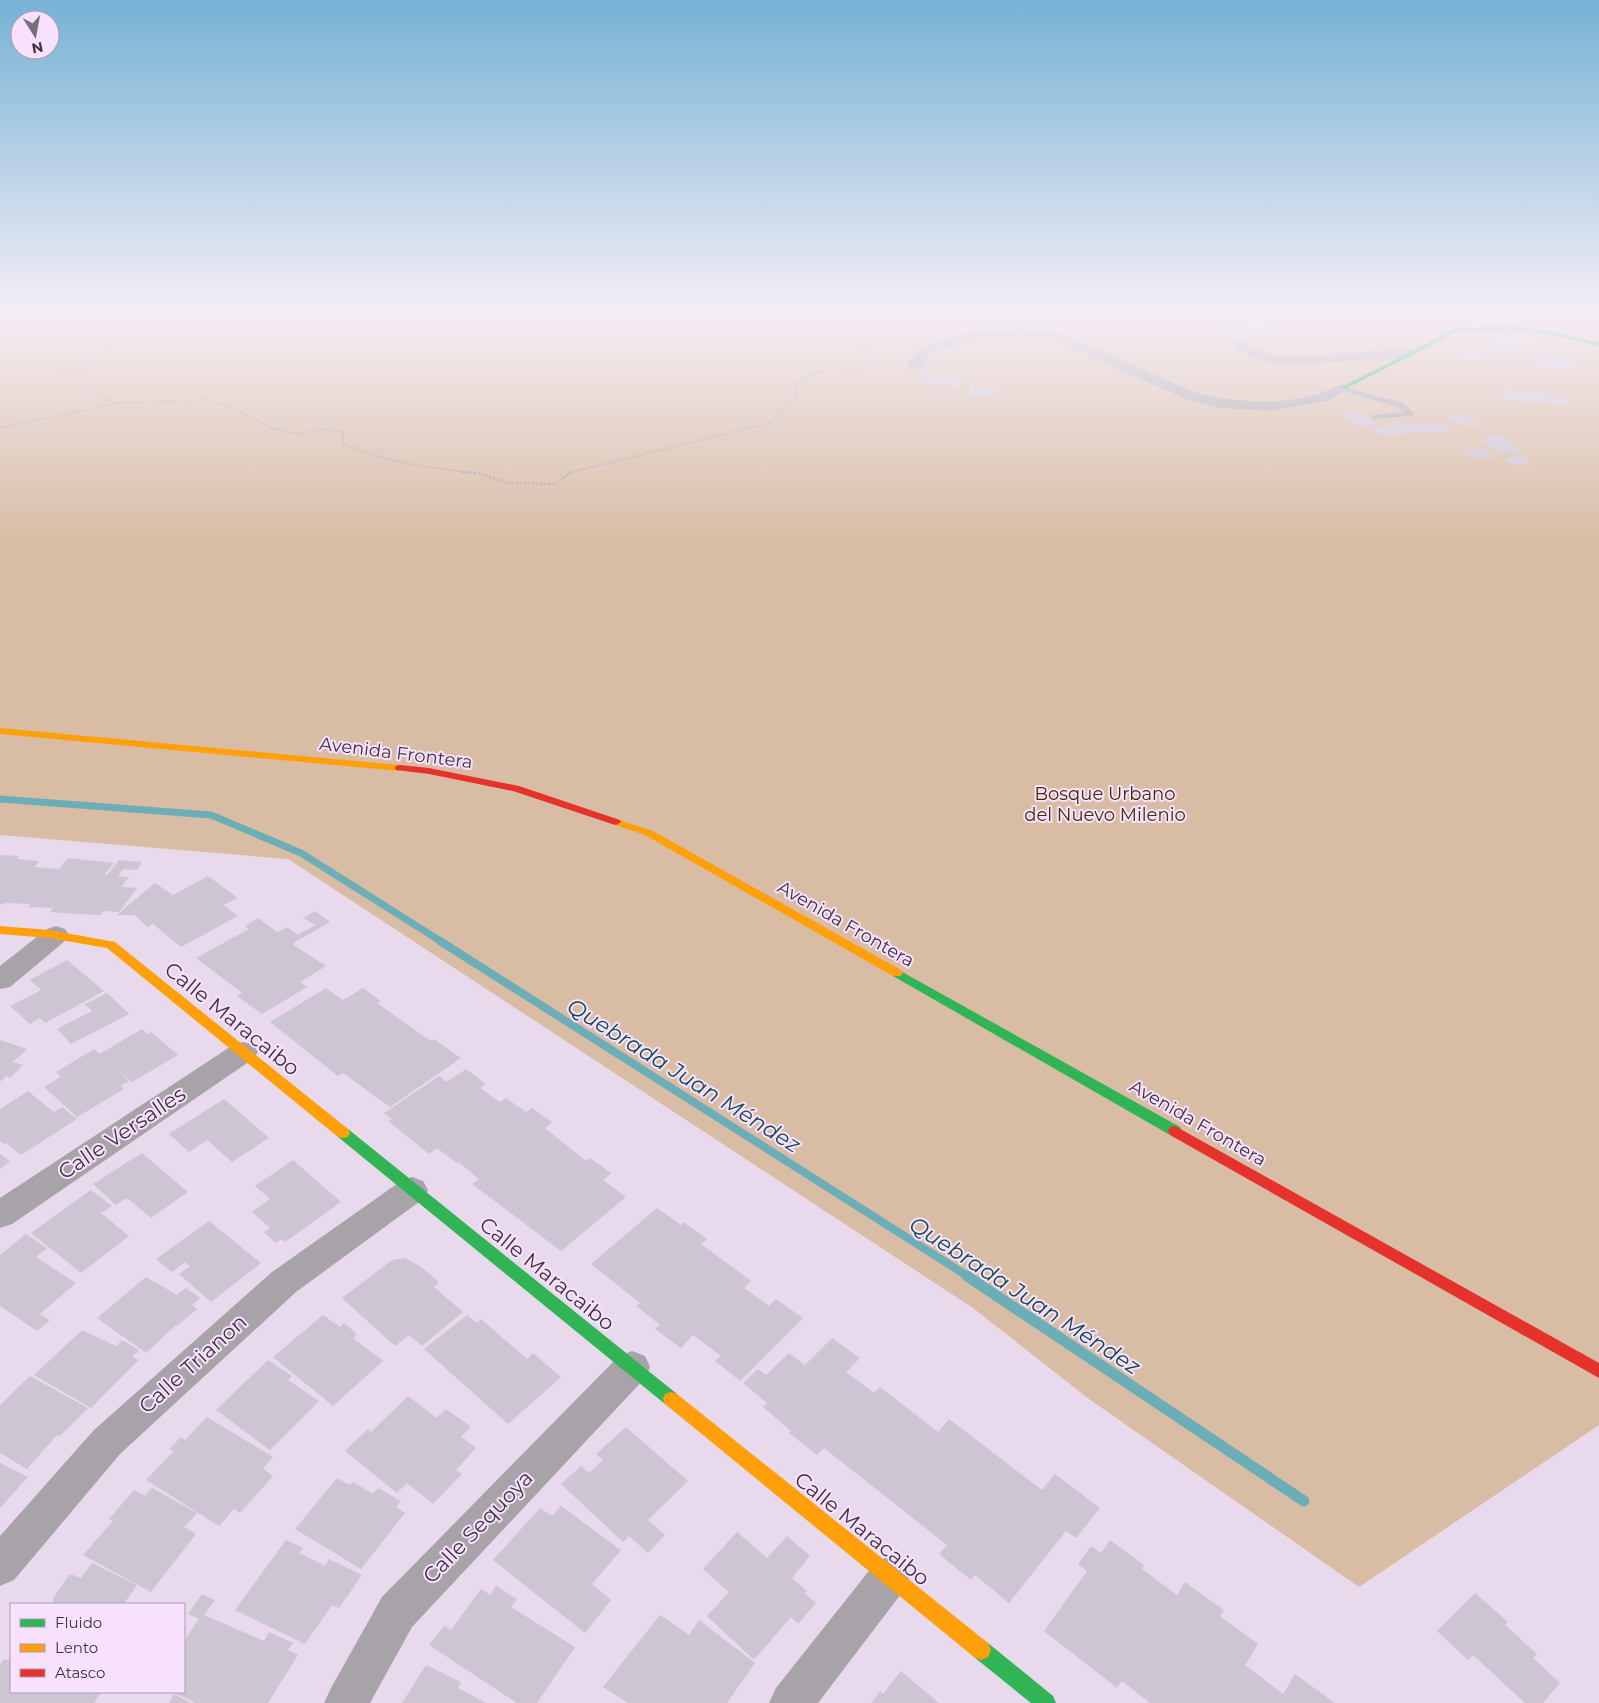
<svg xmlns="http://www.w3.org/2000/svg" width="1599" height="1703" font-family="Montserrat,sans-serif">
	<style>
		.green { fill: #d8bca3 }
		.lines { fill: none; stroke-linecap: round; stroke-linejoin: round }
		.stream-far2 { stroke: #6baeb7; stroke-width: 7 }
		.stream-far1 { stroke: #6baeb7; stroke-width: 8 }
		.stream { stroke: #6baeb7; stroke-width: 11 }
		.building { fill: #cdc4d4 }
		.path-far1 { stroke: #aba5ac; stroke-width: 2; stroke-dasharray: 1 1; stroke-linecap: butt }
		.path { stroke: #aba5ac; stroke-width: 2.5; stroke-dasharray: 2 2; stroke-linecap: butt }
		.lane { fill: #a7a3a8; fill-rule: evenodd }
		.street { fill: #a7a3a8; fill-rule: evenodd }
		.fast { fill: #30b455; fill-rule: evenodd }
		.slow { fill: #ff9f0a; fill-rule: evenodd }
		.jam { fill: #e5322d; fill-rule: evenodd }
		.labels { text-anchor: middle; stroke-width: 4; stroke-linejoin: round; paint-order: stroke }
		.street-label { font-size: 18px; fill: #3e3441; stroke: #f7e1fd }
		.park-label { font-size: 18px; fill: #412d08; stroke: #f7e1fd }
		.near-street-label { font-size: 21px; fill: #3e3441; stroke: #f7e1fd }
		.near-water-label { font-size: 22px; font-style: italic; fill: #134d50; stroke: #f7e1fd }
	</style>
	<rect width="100%" height="100%" fill="#e8d9ec"/>
	<path class="green" d="M0 310H1599V1425L1359 1587 1089 1399 973 1308 288 859 0 835Z"/>
	<g class="lines">
		<path class="stream-far2" d="M0 799 211 815 301 853 442 942"/>
		<path class="stream-far1" d="M440 941 969 1277"/>
		<path class="stream" d="M967 1276 1304 1501"/>
	</g>
	<path class="building" d="M1281 310H1310V311L1294 315Z
		M1251 323 1276 328 1266 332 1259 341 1219 337 1222 327H1242Z
		M1513 339 1535 343 1524 348H1517L1518 350H1509L1516 353 1513 356 1493 349H1481L1477 344 1492 345 1504 340Z
		M1467 350 1496 357 1484 361H1476L1463 359 1459 355H1464L1462 353Z
		M1550 353 1560 355 1558 357 1577 361 1567 370 1533 363 1543 354Z
		M922 372H931L928 378H938L939 376 964 379 962 387 922 383 925 378 920 377Z
		M971 386 996 388 994 398 968 397Z
		M1502 389 1550 394 1570 402 1565 405 1506 400Z
		M1361 413 1377 425 1358 426 1343 414Z
		M1462 415 1479 425 1465 426 1448 416Z
		M1389 421H1395L1402 426 1442 423 1452 430 1381 435 1372 428 1396 426Z
		M1490 434 1509 439 1511 444 1522 451 1498 453 1486 444 1484 437H1491Z
		M1476 449 1485 450 1489 455 1494 456 1493 458 1469 457 1463 453Z
		M1516 455 1530 461 1526 462 1530 464 1514 465 1503 460Z
		M0 855 19 856 16 859 39 861 35 867 59 869 68 858 114 863 104 875H107L119 860 142 862 137 870 123 869 118 876 129 877 121 887 137 888 119 912 103 911 101 915 75 914 50 912 53 908 28 907 30 904 5 903 0 905Z
		M208 876 238 898 223 905 238 916 181 947 153 924 148 927 134 915H117L155 883 173 895Z
		M315 911 330 922 292 944 326 966 300 982 307 987 262 1014 237 996 242 993 196 958 249 929 245 926 258 918 277 932 287 927 298 935 315 925 303 918Z
		M67 960 104 991 45 1023 40 1018 30 1024 10 1006 41 990 30 980Z
		M326 988 343 1000 363 988 381 1001 377 1003 412 1028 431 1041 434 1039 461 1058 390 1107 343 1073 338 1076 270 1022Z
		M107 993 129 1014 71 1044 57 1029 92 1011 85 1004Z
		M142 1029 148 1034 151 1032 178 1055 132 1082 119 1071 129 1081 121 1086 124 1089 77 1117 44 1087 61 1077 56 1072 81 1057 94 1049 100 1054Z
		M0 1040 27 1049 13 1062 23 1065 10 1078 6 1076 0 1082Z
		M466 1069 486 1084 480 1088 500 1102 506 1098 526 1112 532 1108 552 1122 545 1128 586 1161 590 1158 611 1173 603 1180 626 1197 561 1251 472 1184 479 1179 458 1162 457 1163 437 1148 429 1154 388 1121 392 1119 384 1113 439 1076 447 1082Z
		M28 1091 54 1112 62 1107 77 1119 21 1155 6 1143 4 1144 0 1141V1109Z
		M224 1099 269 1138 232 1162 207 1140 189 1152 169 1134Z
		M142 1153 188 1192 151 1218 127 1198 116 1205 93 1184Z
		M0 1154 10 1161 0 1169Z
		M293 1160 341 1202 285 1242 282 1239 276 1243 264 1232 270 1228 252 1212 270 1199 255 1186Z
		M91 1190 112 1206 101 1213 129 1236 81 1273 31 1233Z
		M657 1208 681 1225 683 1222 707 1239 701 1244 751 1281 744 1288 769 1306 776 1299 803 1318 740 1381 715 1361 721 1356 693 1335 681 1348 655 1329 660 1325 636 1306 640 1303 591 1264Z
		M209 1221 261 1263 211 1302 179 1274 190 1266 185 1262 172 1272 156 1259Z
		M26 1234 47 1248 36 1257 76 1283 40 1314 50 1320 37 1331 0 1306V1255Z
		M405 1258 420 1266 439 1282 434 1287 463 1312 422 1346 409 1335 395 1346 342 1298 392 1260Z
		M146 1277 177 1295 186 1288 200 1298 192 1305 197 1309 177 1326 176 1325 146 1353 97 1318Z
		M323 1315 340 1327 344 1323 357 1334 353 1338 383 1361 333 1406 273 1357Z
		M467 1315 477 1323 481 1319 527 1359 533 1353 561 1377 508 1424 424 1349Z
		M82 1330 116 1346 122 1340 139 1350 132 1357 139 1360 91 1408 34 1375Z
		M832 1338 860 1358 846 1372 874 1393 880 1387 938 1432 949 1419 1042 1490 1055 1474 1100 1508 1076 1538 1066 1531 1009 1603 975 1575 971 1580 939 1554 947 1545 824 1448 817 1455 789 1433 791 1431 763 1407 767 1403 743 1383 758 1369 766 1375 789 1353 805 1365Z
		M268 1360 292 1376 288 1380 319 1401 270 1450 216 1410Z
		M30 1376 88 1408 60 1436 57 1435 27 1469 0 1453V1405Z
		M408 1396 437 1418 446 1409 471 1427 461 1437 476 1448 456 1470 462 1474 433 1504 407 1483 397 1493 345 1451 368 1429 371 1432Z
		M207 1417 273 1457 263 1469 273 1476 240 1513 234 1509 219 1526 146 1480 174 1451 169 1449 181 1437 185 1440Z
		M626 1427 688 1481 648 1520 665 1535 648 1553 629 1536 623 1542 561 1484 581 1466 589 1473 603 1460 596 1454Z
		M0 1463 28 1477 0 1508Z
		M337 1478 350 1485 353 1482 373 1494 378 1488 401 1501 396 1507 405 1513 361 1569 295 1529Z
		M152 1488 197 1513 184 1527 196 1534 151 1592 83 1555 113 1521 109 1519 134 1490 145 1496Z
		M561 1506 621 1550 592 1584 611 1600 585 1633 493 1560 540 1508 552 1516Z
		M737 1532 767 1558 787 1536 810 1556 792 1578 807 1591 804 1593 816 1603 798 1624 791 1617 754 1660 707 1616 729 1592 703 1569Z
		M286 1540 303 1548 299 1553 325 1566 329 1559 362 1575 339 1608 332 1605 305 1644 235 1610Z
		M1110 1540 1144 1565 1142 1569 1177 1595 1185 1582 1224 1610 1220 1616 1258 1644 1245 1665 1283 1694 1295 1674 1335 1703H1150L1122 1681 1117 1688 1044 1631 1087 1571 1078 1564 1091 1546 1101 1553Z
		M92 1563 137 1585 125 1602 130 1604H51L54 1601 52 1600 70 1574 81 1578Z
		M496 1586 517 1599 511 1607 575 1647 537 1703H517L429 1645 444 1626 451 1630 481 1589 490 1595Z
		M1475 1593 1508 1622 1505 1625 1537 1654 1533 1658 1560 1683 1543 1703H1525L1473 1655 1468 1660 1437 1631Z
		M202 1594 215 1600 204 1615 264 1641 269 1632 293 1643 288 1650 298 1655 268 1703H196L172 1692H184V1641L199 1619 188 1614Z
		M660 1615 689 1635 699 1620 755 1663 727 1703H628L603 1687Z
		M4 1659 11 1661V1692H101L94 1703H0V1665Z
		M426 1665 461 1682 458 1688 486 1703H402Z
		M901 1671 939 1703H871L880 1691 883 1694Z
		M174 1694 191 1703H169Z"/>
	<g class="lines">
		<path class="path-far1" d="M78 370 100 359 108 351 117 321
			M42 372 78 370 97 394 114 403 207 400 231 406 271 428 298 434 327 429 343 432V444C386 462 429 468 476 473
			M0 428 114 404
			M568 473 770 423 795 399 797 383 819 372 858 373 868 364 860 351 879 341 923 333"/>
		<path class="path" d="M462 472 477 473 509 483 554 484 573 472"/>
		<path class="lane" d="M1340 386 1403 403 1415 414 1411 416 1372 419V415H1375L1404 412 1397 407 1340 390Z"/>
		<path class="street" d="M1026 329 1063 334 1196 393C1234 402 1280 406 1318 394 1327 391 1334 386 1343 384L1350 388 1327 401 1270 411 1219 408 1186 399 1055 341 1026 337 987 339 941 349 927 357 920 369H910L908 366C911 361 914 353 919 350 944 333 996 330 1026 329Z
			M1240 342 1270 355 1293 357 1411 349 1418 353 1411 357 1293 365 1262 362 1235 349 1233 346 1235 343Z
			M56 926 65 929 69 935 65 941 10 987 0 989V966L47 929Z
			M243 1042 253 1045 258 1052 253 1059 12 1224 0 1228V1198L233 1045Z
			M412 1177 423 1181 428 1190 423 1199 296 1292 120 1454 14 1580 0 1586V1536L94 1430 272 1272 401 1181Z
			M632 1351 645 1356 650 1367 645 1378 412 1627 370 1703H324L331 1688 382 1597 619 1356Z
			M890 1556 904 1562 910 1576 904 1590 818 1703H769L776 1688 876 1562Z"/>
		<path class="fast" d="M1511 326 1546 330 1599 342V346L1546 334 1511 330 1459 331 1345 389 1340 388 1456 328Z
			M897 969 1180 1127 1182 1131 1180 1135 1175 1136 1170 1135 893 976 891 973 893 970Z
			M343 1128 348 1129 677 1394 679 1399 677 1404 671 1406 665 1404 338 1137 336 1133 338 1129Z
			M981 1640 988 1643 1053 1696 1056 1703H1031L974 1657 971 1650 974 1643Z"/>
		<path class="slow" d="M0 728 400 765 405 768 400 771 0 734Z
			M616 819 653 831 901 970 903 973 901 976H893L645 835 612 824 611 822Z
			M0 926 49 930 115 942 348 1129 350 1133 348 1137 343 1138 338 1137 107 948 49 938 0 934Z
			M671 1392 677 1394 988 1643 991 1650 988 1657 981 1660 974 1657 665 1404 663 1399 665 1394Z"/>
		<path class="jam" d="M400 765 429 768 519 786 620 820 621 822 616 825 612 824 513 791 429 774 396 770 395 768 396 766Z
			M1175 1126 1599 1363V1378L1170 1135 1168 1131 1170 1127Z"/>
	</g>
	<linearGradient id="sky" x2="0" y2="1"><stop stop-color="#76b2d4"/><stop offset="0.57" stop-color="#f5eef6"/><stop offset="1" stop-color="#f5eef6" stop-opacity="0"/></linearGradient>
	<rect width="1599" height="548" fill="url(#sky)"/>
	<g class="labels">
		<g class="street-label">
			<text transform="translate(396 753) rotate(7)" y="6">Avenida Frontera</text>
			<text transform="translate(846 924) rotate(30)" y="6">Avenida Frontera</text>
			<text transform="translate(1198 1123) rotate(30)" y="6">Avenida Frontera</text>
		</g>
		<g class="park-label">
			<text x="1105" y="800">Bosque Urbano<tspan x="1105" dy="21">del Nuevo Milenio</tspan></text>
		</g>
		<g class="near-street-label">
			<text transform="translate(232 1019) rotate(39)" y="7">Calle Maracaibo</text>
			<text transform="translate(122 1133) rotate(-34)" y="7">Calle Versalles</text>
			<text transform="translate(547 1274) rotate(39)" y="7">Calle Maracaibo</text>
			<text transform="translate(193 1364) rotate(-42)" y="7">Calle Trianon</text>
			<text transform="translate(478 1527) rotate(-46)" y="7">Calle Sequoya</text>
			<text transform="translate(862 1529) rotate(39)" y="7">Calle Maracaibo</text>
		</g>
		<g class="near-water-label">
			<text transform="translate(684 1075) rotate(32)" y="8">Quebrada Juan Méndez</text>
			<text transform="translate(1025 1295) rotate(33)" y="8">Quebrada Juan Méndez</text>
		</g>
	</g>
	<rect x="10" y="1603" width="175" height="90" fill="#f7e1fd" stroke="#ad9cb2"/>
	<rect x="20" y="1619" width="25" height="8" fill="#30b455" stroke="#ad9cb2"/>
	<text x="55" y="1628" font-size="15" fill="#3e3441">Fluido</text>
	<rect x="20" y="1644" width="25" height="8" fill="#ff9f0a" stroke="#ad9cb2"/>
	<text x="55" y="1653" font-size="15" fill="#3e3441">Lento</text>
	<rect x="20" y="1669" width="25" height="8" fill="#e5322d" stroke="#ad9cb2"/>
	<text x="55" y="1678" font-size="15" fill="#3e3441">Atasco</text>
	<g transform="translate(35 35) rotate(169)"><circle r="24" fill="#f7e1fd" stroke="#ad9cb2"/>
	<path d="M0-4L9 19L0 12L-9 19Z" fill="#7a6e7d"/>
	<text y="-8" font-size="14" font-weight="bold" text-anchor="middle" fill="#3e3441">N</text>
	</g>
</svg>
